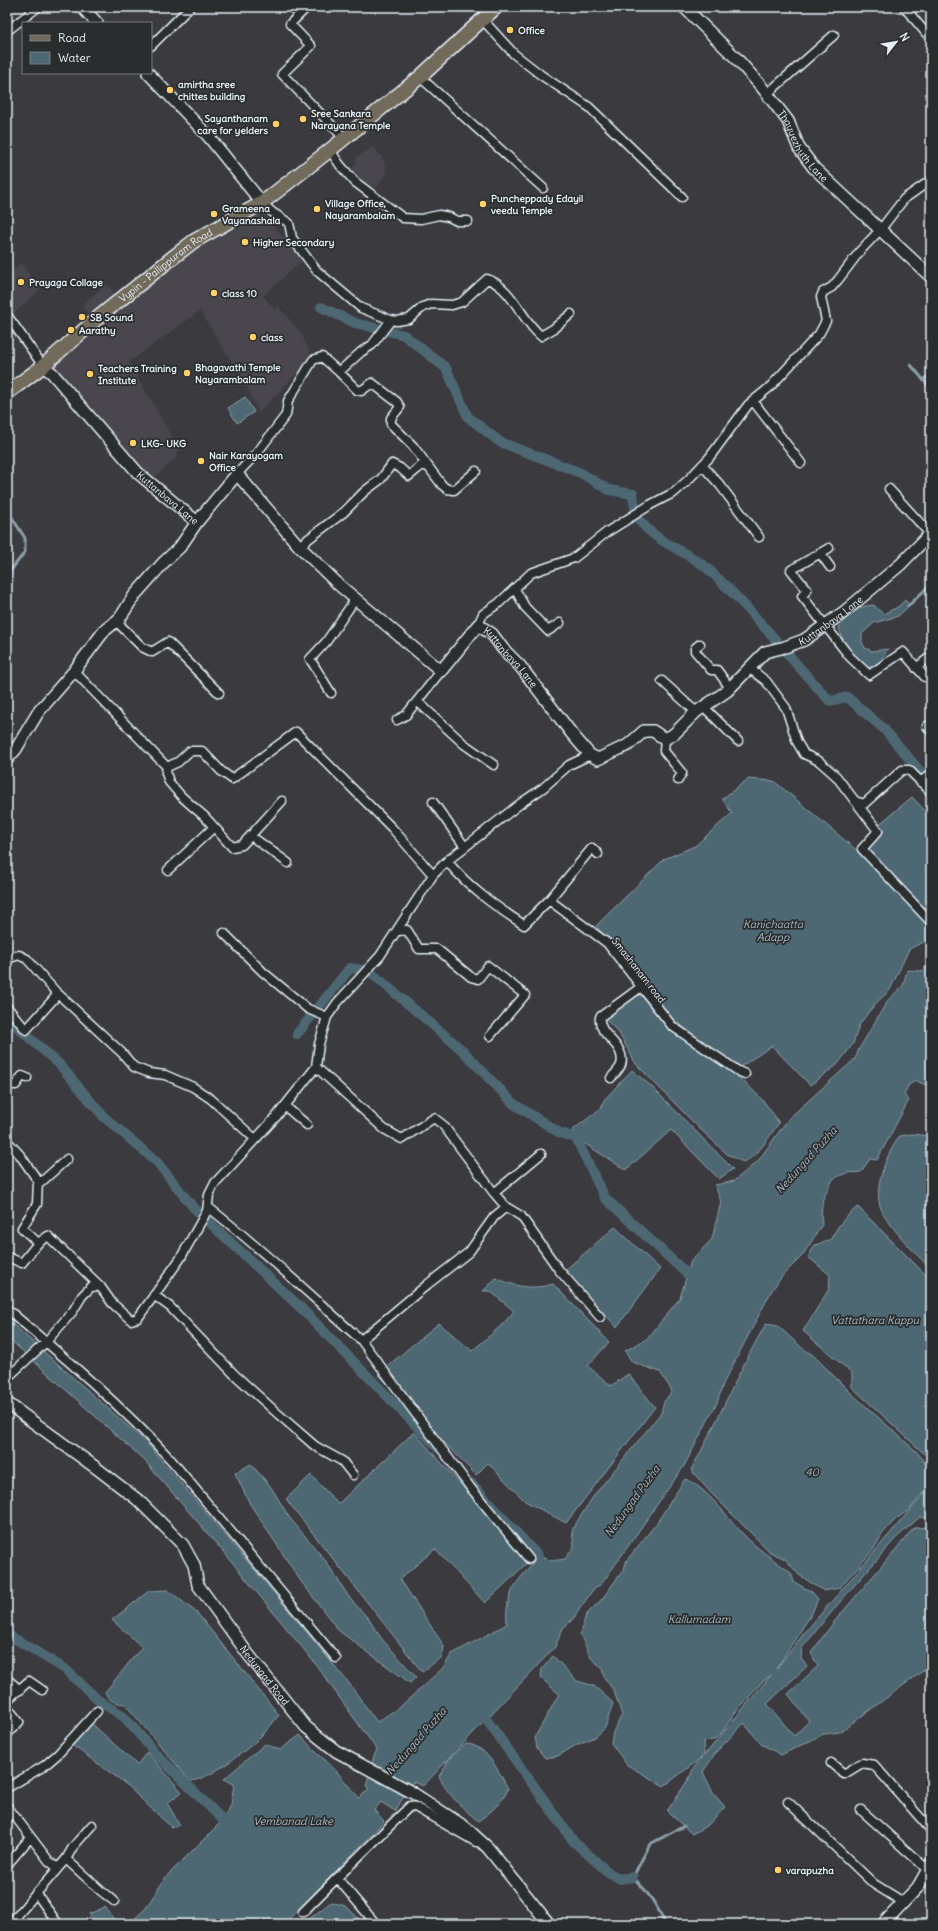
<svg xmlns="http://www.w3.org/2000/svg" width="938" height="1931" font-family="Delius,sans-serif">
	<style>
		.built { fill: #48464e }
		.water { fill: #4e6873; stroke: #8c9fa8 }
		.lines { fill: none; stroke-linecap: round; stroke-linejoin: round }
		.stream { stroke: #8c9fa8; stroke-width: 3 }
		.canal { stroke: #4e6873; stroke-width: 10 }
		.street-casing { stroke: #e8f1f8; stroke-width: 11 }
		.secondary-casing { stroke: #e8f1f8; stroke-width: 14 }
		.primary-casing { stroke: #e8f1f8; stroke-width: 16 }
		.street { stroke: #2a2d2e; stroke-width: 8 }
		.secondary { stroke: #2a2d2e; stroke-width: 11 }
		.primary { stroke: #726b5a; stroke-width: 13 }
		.poi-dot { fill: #ffd166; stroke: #2a2d2e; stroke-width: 1.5 }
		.labels { text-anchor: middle; stroke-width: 3.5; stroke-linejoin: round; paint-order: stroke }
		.poi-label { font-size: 10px; font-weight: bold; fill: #e8f1f8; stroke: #2a2d2e; text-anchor: start }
		.street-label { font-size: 10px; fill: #e8f1f8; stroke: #2a2d2e }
		.water-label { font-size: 11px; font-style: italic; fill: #aabac3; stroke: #2a2d2e }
	</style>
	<rect width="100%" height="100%" fill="#3a3a3f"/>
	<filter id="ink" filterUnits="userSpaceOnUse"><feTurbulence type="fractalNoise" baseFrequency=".025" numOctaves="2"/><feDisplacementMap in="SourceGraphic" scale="8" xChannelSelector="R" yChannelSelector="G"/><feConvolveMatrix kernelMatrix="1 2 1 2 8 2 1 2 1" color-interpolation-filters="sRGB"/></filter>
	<g filter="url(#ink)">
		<path class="built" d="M373 147 382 157 386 167 385 174 377 188 366 183 351 170 357 162 356 157Z
			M261 212 304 259 263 296 275 309 278 306 301 333 312 357 259 413 244 381 200 311 129 362 180 451 176 454 177 457 152 480 49 367 95 326 102 335 110 329 104 320 192 248Z
			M21 263 40 290 11 316 7 310V275Z
			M107 284 115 294 90 315 82 308 84 305 82 304Z"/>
		<path class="water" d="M245 397 254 412 237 423 228 408Z
			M905 600 910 605 898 616 874 623 862 634V642L865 648 872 651 888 649C867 690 846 652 839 628 845 615 860 605 874 605L883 614 898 607Z
			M748 779 774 781 861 854 931 928V936L926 941 909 949 890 990 875 1004 859 1025 853 1044 837 1065 810 1085 772 1046 740 1067 700 1040 672 1018 596 926 664 859 695 846 732 813 722 799Z
			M912 797 931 817V915L866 849 877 826Z
			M931 963V1078L925 1085 915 1080 908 1086 904 1095 909 1100 877 1160 870 1159 861 1172 846 1173 833 1179 823 1199 821 1214 822 1225 802 1256 783 1275 772 1290 723 1384 717 1403 684 1466 610 1572 602 1583 592 1591 573 1619 563 1628 555 1647 423 1786 413 1782 395 1811 381 1802 374 1810 384 1821 381 1825 284 1924H129L146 1908 165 1878 223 1820 231 1805 234 1784 224 1779 265 1744 280 1750 300 1735 317 1753 332 1766 359 1798 369 1789 366 1786 374 1756 377 1750 314 1662 227 1556 144 1460 7 1337V1319L147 1443 280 1600 348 1682 377 1722 401 1706 443 1668 452 1654 507 1624C504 1591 519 1581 538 1556L552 1561 565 1559 574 1547 572 1530 580 1517 595 1494 661 1413 664 1402 672 1391 660 1372 632 1362 625 1351 648 1338 680 1298 691 1261 712 1239 721 1202 715 1185 734 1181 758 1161 789 1118 855 1059 859 1049 888 1000 903 986 907 970 922 971Z
			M638 991C646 1001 654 1014 663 1022 704 1058 750 1074 779 1123 770 1135 758 1157 743 1162L727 1154 699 1128 636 1064 619 1033 605 1019Z
			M632 1070 652 1087 733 1169 719 1179 671 1130 626 1170 576 1138 573 1130 601 1108 604 1100Z
			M912 1134 929 1136 931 1134V1269C917 1255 886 1224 880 1206 874 1185 887 1153 900 1136Z
			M858 1207 931 1280V1460L852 1387V1373L803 1331 829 1289 830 1275 808 1257 815 1245 830 1240C838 1226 845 1216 858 1207Z
			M615 1227 660 1269 617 1327 564 1271Z
			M496 1278C515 1287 533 1290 553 1284L609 1342 588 1366 611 1386 628 1374 655 1407 566 1523 525 1501 488 1463 476 1475 378 1374 439 1323 472 1351 503 1324 514 1311 490 1291H483Z
			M766 1324 778 1326 802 1348 813 1355 851 1393 917 1452 931 1470V1478L926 1489 909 1510 896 1519 883 1533 873 1550 839 1588 824 1591 799 1575 785 1559 770 1552 711 1493 691 1470C718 1422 738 1371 766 1324Z
			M414 1432 529 1561 485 1603 435 1549 400 1579 444 1646 442 1657 422 1672 286 1499 311 1475 338 1504Z
			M251 1464 271 1487 289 1517 325 1560 351 1600 368 1618 381 1638 416 1677 410 1683 339 1631 300 1580 250 1504 235 1473Z
			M685 1479C704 1485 729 1519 743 1534 757 1549 775 1560 791 1573L794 1582 812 1592 818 1599 812 1613 776 1669 806 1631 931 1486V1519L920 1517 895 1539 839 1603 802 1648 801 1659 807 1666 767 1704 794 1736 809 1721 788 1694 818 1666 811 1653 834 1622 914 1528 931 1527V1665L840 1732 824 1734 781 1755 761 1744 744 1723 716 1752 703 1772 713 1793 725 1807 708 1825 692 1834 667 1811 690 1777 693 1769 771 1675 763 1681 734 1714 723 1731 714 1740 703 1741 704 1754 696 1762 664 1786 627 1765 611 1743 613 1732 622 1715 614 1691 604 1677 602 1668 591 1658 580 1634 586 1615 602 1599 624 1569 627 1560 656 1524Z
			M168 1590 197 1613 279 1715C273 1722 268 1730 261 1736 249 1749 207 1781 190 1781L125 1704C116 1703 108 1701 105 1692L142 1647 112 1620 149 1591Z
			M553 1656 577 1681 594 1686 613 1703 605 1728 595 1737 576 1745 558 1756 545 1758 537 1748 535 1737 559 1694 541 1678 542 1669Z
			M88 1720 137 1765 147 1752 182 1792 167 1803 180 1825 171 1827 122 1781 69 1743Z
			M466 1744C486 1744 500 1773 508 1789 504 1801 489 1814 478 1821 463 1808 447 1795 439 1776L450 1758Z
			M331 1902 346 1906 364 1924H303Z
			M105 1907 118 1924H96L89 1914Z"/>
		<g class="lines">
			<path class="stream" d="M911 365 931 389
				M923 380 931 374
				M7 500 11 516 25 538V552L7 575
				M908 606 931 584
				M665 1924C658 1905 647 1891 633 1877L650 1844 684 1826"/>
			<path class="canal" d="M321 307 355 323 404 335 446 368 468 417 500 442 581 473 609 490 633 494C634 501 635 514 639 520 660 546 687 550 708 569 753 610 789 658 830 701L847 697 884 729 931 784
				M7 1018 59 1064 104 1117 157 1162 193 1207 301 1308 438 1448
				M297 1034 350 968 369 971 461 1049 514 1104 560 1133 576 1138 605 1198 686 1273
				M471 1483 538 1556
				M7 1634 65 1669 98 1700 124 1717 158 1756 223 1820
				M486 1719 574 1842 608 1872 620 1879 633 1877"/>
			<defs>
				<path id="street" d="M307 7 290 24 311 46 282 74 344 138
					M904 7 931 39
					M482 19 514 54 541 75 589 107 682 197
					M7 31 38 7
					M151 46 190 7
					M931 58V60
					M420 77 543 188
					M767 94 834 35
					M330 150 340 165 355 182 403 218 421 219 439 215 449 217 457 221H468
					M262 203 272 212 289 223 292 238 317 271 361 308 391 320 397 321 409 319 423 307 431 304 452 305 462 302 487 279C512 287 522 321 541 336L553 329 571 314
					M7 315 43 366
					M339 372 357 390 361 391 372 383 397 402 400 407 391 418V424L413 446 442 485 447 489 454 490 476 471
					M753 401 801 463
					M702 465 720 485 759 537
					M237 474 256 454 286 415 288 401 313 360 322 357 339 372 361 352 372 345 391 320
					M889 489 930 534
					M299 546 344 512 365 491 381 479 392 464 400 468 409 476 422 465 428 467
					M829 548 791 570 807 590 802 596 850 657 869 675 903 652 925 677
					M820 553 830 567
					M515 589 525 607 548 631 560 623
					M116 621 142 647 152 652 168 642 219 693
					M478 625 483 614 499 603 531 573 574 558 607 532 650 505 675 492 689 479 709 458 748 405 770 387 819 334 826 321 821 297 823 292 832 287 838 280 860 251 881 229 904 199 931 180
					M700 644 695 648V651L711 670H717L730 688
					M749 668 766 681 786 708 797 742 804 754 819 761 836 776 855 801 864 804 902 770H909L931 792
					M916 668 931 656
					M74 671 167 767
					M662 681 696 712
					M331 693 310 659 326 642 356 598
					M417 701 464 744 494 765
					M704 707 738 741
					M397 720 406 715 441 671
					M927 726 931 731
					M665 739 664 751 682 773 678 780
					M167 767 178 762 190 751H202L221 771 232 779 296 732 392 828 433 875
					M167 767 166 773 169 782 182 797 205 817 232 847 242 845 282 801
					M920 782 931 774
					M855 801 878 831 862 849 931 922
					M433 802 465 847
					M251 836 288 863
					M447 861C469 888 495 906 524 925L549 900 607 943 672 1026 738 1071 745 1074
					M168 870 214 827
					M549 900 592 848 598 854
					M398 931 407 930 419 949H437L471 977 478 979 488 966 525 995 490 1036
					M224 933 263 972 308 1009 327 1017
					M7 959 19 955 27 959 55 991 122 1053 134 1067 149 1073 165 1075 193 1087 211 1099 255 1139
					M7 1007 26 1030 58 994
					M611 1078C614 1074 619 1070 621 1065 627 1044 597 1036 600 1017L641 987
					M7 1083 11 1085H16L22 1076 27 1078
					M285 1106 307 1125
					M7 1141 20 1155 38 1181 37 1204 22 1228 38 1243 22 1263 10 1258 7 1260
					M38 1185 67 1159
					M494 1193 541 1154
					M208 1207C261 1248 310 1295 361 1340L428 1284 469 1252 494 1217 506 1207 494 1193 443 1125 434 1118 402 1139 384 1129 316 1067
					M506 1207 521 1216 559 1270 600 1317
					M38 1243 48 1236 100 1286
					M154 1295 170 1307 234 1374 277 1413 315 1446 342 1461 353 1475
					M7 1309C64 1357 122 1406 172 1461L336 1658
					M361 1340 470 1487 529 1559
					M7 1378 46 1342 73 1311 82 1296 91 1287 100 1286 112 1303 131 1320 138 1318 180 1259 207 1211 209 1195 215 1183 276 1117 316 1067 319 1044 327 1017 337 1003 380 956 433 875 447 861 521 803 543 788 569 765 590 755
					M7 1679 20 1690
					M7 1700 29 1681 42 1690
					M7 1707 19 1722 7 1734
					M831 1763 844 1774 862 1763 874 1765 931 1830
					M7 1788 44 1766 58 1754 97 1711
					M788 1802 874 1884 903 1902
					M7 1806 49 1861 58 1868
					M861 1810 928 1870
					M66 1859 101 1891 114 1901
					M7 1865 30 1838
					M36 1893 58 1924
					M303 1912 337 1878
					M10 1924 66 1859 73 1847 92 1825
					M376 1924 337 1878 410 1806 415 1807 476 1842"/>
				<g id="secondary">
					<path d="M82 7 97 23"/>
					<path id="s1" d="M684 7 736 58 761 86 788 121 799 148 814 168 931 277"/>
					<path d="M148 73 209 137 262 203"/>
					<path id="s2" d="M43 366 52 373 138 473 197 522 237 474 299 546 339 585 441 671 478 625 492 634 503 649 520 666 572 734 590 755 598 759 628 745 644 731H653L665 739 674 734 696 712 727 691 765 652 781 648"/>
					<path id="s3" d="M785 647 804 640 844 612 901 564 931 533"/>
					<path d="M7 759 16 749 39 711 74 671 104 631 120 618 134 596 164 562 180 547 197 522"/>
					<path id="s4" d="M7 1403 95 1467 138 1500 183 1545 194 1565 198 1585 248 1654 306 1727 336 1751 413 1793 465 1827 488 1848 549 1924"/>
					<path d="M883 1924 918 1887 931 1864"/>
				</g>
				<g id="primary">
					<path id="s5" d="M7 393 43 366 100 316 172 258 194 241 262 203 330 150 420 77 496 7"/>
				</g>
			</defs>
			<use href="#street" class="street-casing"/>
			<use href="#secondary" class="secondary-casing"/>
			<use href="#primary" class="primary-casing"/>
			<use href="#street" class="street"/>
			<use href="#secondary" class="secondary"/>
			<use href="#primary" class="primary"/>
		</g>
	</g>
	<g class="poi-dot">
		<circle cx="510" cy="30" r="4"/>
		<circle cx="170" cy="90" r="4"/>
		<circle cx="303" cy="119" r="4"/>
		<circle cx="276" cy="124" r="4"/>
		<circle cx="483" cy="204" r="4"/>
		<circle cx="317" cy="209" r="4"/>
		<circle cx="214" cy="214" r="4"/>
		<circle cx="245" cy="242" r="4"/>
		<circle cx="21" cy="282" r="4"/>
		<circle cx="214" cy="293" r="4"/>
		<circle cx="82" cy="317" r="4"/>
		<circle cx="71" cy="330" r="4"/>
		<circle cx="253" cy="337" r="4"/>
		<circle cx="187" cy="373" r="4"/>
		<circle cx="90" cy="374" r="4"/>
		<circle cx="133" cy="443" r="4"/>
		<circle cx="201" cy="461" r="4"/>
		<circle cx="778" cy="1870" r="4"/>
	</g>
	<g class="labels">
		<g class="poi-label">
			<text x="518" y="34">Office</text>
			<text x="178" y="88">amirtha sree<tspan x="178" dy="12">chittes building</tspan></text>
			<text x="311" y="117">Sree Sankara<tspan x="311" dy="12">Narayana Temple</tspan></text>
			<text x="268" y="122" text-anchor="end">Sayanthanam<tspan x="268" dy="12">care for yelders</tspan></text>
			<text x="491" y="202">Puncheppady Edayil<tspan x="491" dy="12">veedu Temple</tspan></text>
			<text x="325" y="207">Village Office,<tspan x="325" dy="12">Nayarambalam</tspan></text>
			<text x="222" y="212">Grameena<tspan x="222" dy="12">Vayanashala</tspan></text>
			<text x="253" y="246">Higher Secondary</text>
			<text x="29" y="286">Prayaga Collage</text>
			<text x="222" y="297">class 10</text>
			<text x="90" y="321">SB Sound</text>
			<text x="79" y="334">Aarathy</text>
			<text x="261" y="341">class</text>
			<text x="195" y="371">Bhagavathi Temple<tspan x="195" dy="12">Nayarambalam</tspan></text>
			<text x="98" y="372">Teachers Training<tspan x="98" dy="12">Institute</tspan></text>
			<text x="141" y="447">LKG- UKG</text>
			<text x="209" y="459">Nair Karayogam<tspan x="209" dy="12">Office</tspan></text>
			<text x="786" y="1874">varapuzha</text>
		</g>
		<g class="street-label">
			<text dy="4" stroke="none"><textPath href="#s1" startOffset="184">Thayyezhuth Lane</textPath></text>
			<text dy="4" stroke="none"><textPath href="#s5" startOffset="204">Vypin - Pallippuram Road</textPath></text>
			<text dy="4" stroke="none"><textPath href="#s2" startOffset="182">Kuttanbava Lane</textPath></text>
			<text dy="4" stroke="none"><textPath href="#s3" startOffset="53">Kuttanbava Lane</textPath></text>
			<text dy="4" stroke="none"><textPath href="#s2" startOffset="672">Kuttanbava Lane</textPath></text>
			<text transform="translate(639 970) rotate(52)" y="4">Smashanam road</text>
			<text dy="4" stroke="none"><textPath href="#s4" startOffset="382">Nedungad Road</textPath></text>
		</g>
		<g class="water-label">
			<text x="773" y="928">Kanichaatta<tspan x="773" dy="13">Adapp</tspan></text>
			<text transform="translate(806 1160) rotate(-48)" y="4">Nedungad Puzha</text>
			<text x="875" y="1324">Vattathara Kappu</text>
			<text x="812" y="1476">40</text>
			<text transform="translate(632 1501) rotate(-54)" y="4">Nedungad Puzha</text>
			<text x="699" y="1623">Kallumadam</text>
			<text transform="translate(416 1741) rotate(-49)" y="4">Nedungad Puzha</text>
			<text x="293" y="1825">Vembanad Lake</text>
		</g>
	</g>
	<rect width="938" height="1931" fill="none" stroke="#2a2d2e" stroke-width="24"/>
	<rect x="12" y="12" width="914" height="1907" fill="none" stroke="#e8f1f8" stroke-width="1.5" filter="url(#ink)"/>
	<rect x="22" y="22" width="130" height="52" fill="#2a2d2e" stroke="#767b7f"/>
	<rect x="30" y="35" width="20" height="6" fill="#726b5a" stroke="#767b7f"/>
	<text x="58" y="42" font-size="12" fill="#e8f1f8">Road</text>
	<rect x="30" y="52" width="20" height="12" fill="#4e6873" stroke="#767b7f"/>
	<text x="58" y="62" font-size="12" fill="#e8f1f8">Water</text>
	<g transform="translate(896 42) rotate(59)" stroke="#2a2d2e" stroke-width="3" paint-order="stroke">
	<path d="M0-3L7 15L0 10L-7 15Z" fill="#e8f1f8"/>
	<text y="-6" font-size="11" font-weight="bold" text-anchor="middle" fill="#e8f1f8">N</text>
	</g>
</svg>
